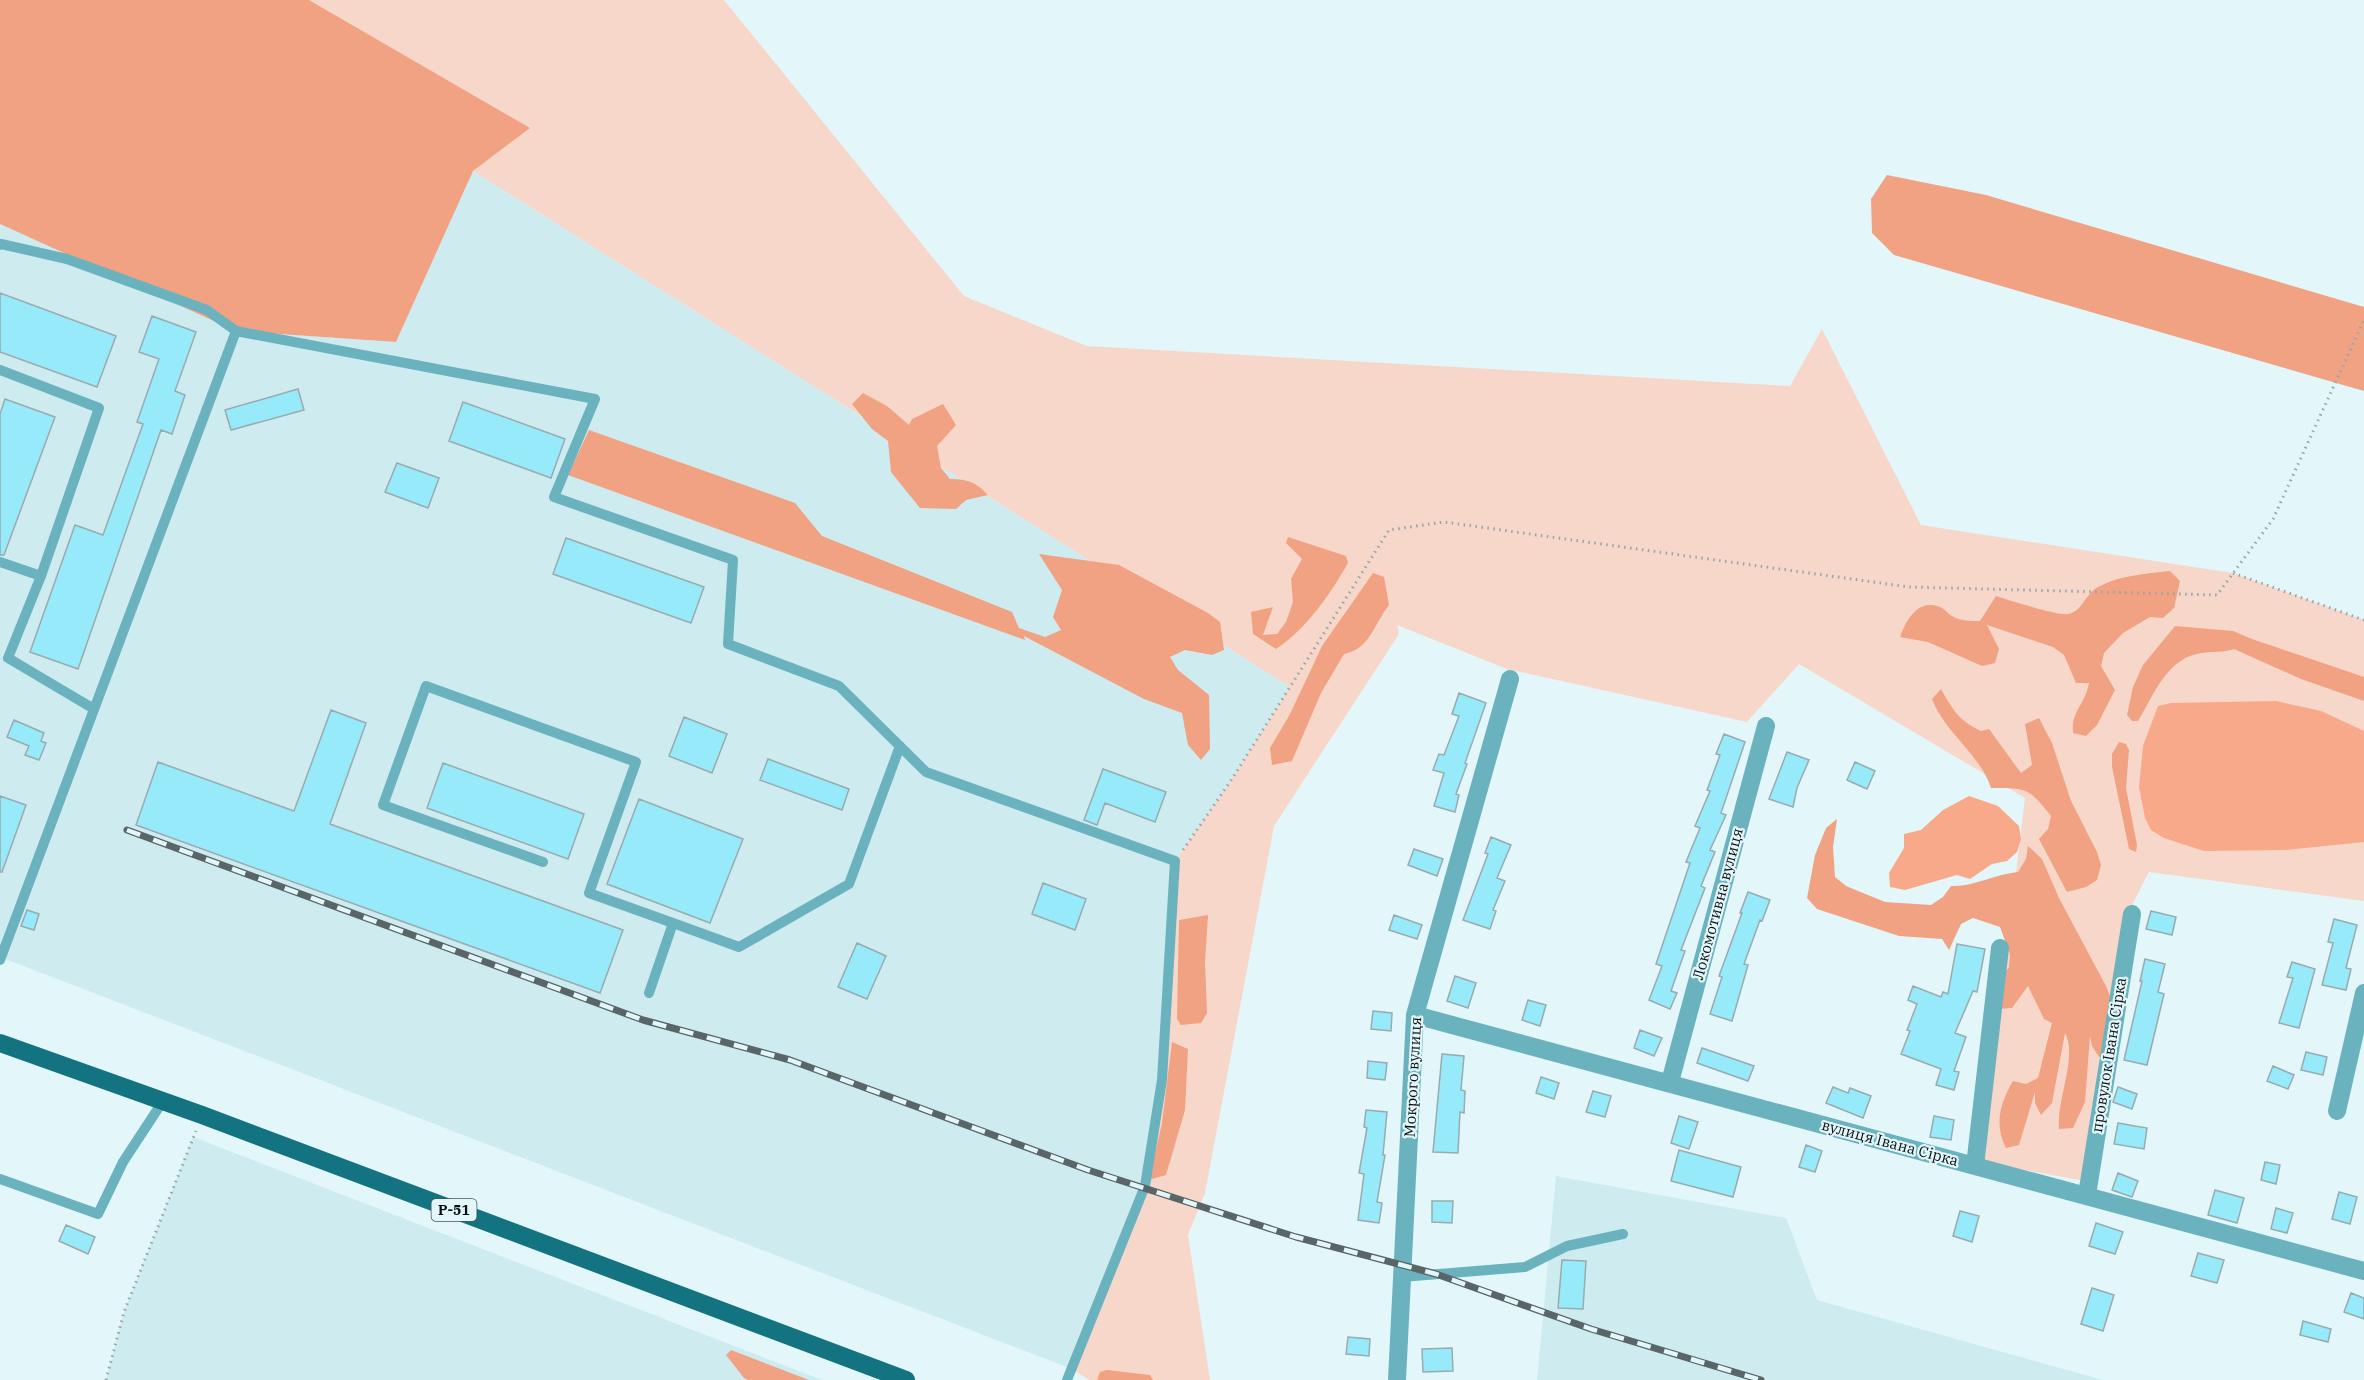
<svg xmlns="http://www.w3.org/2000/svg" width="2364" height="1380" font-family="'IBM Plex Serif',serif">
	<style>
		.built { fill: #ceebf0 }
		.green { fill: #f7d7ca }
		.forest { fill: #f1a282 }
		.water { fill: #f8a989 }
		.building { fill: #97eafa; stroke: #98abaf; stroke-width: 1.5 }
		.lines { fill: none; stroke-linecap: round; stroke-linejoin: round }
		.path { stroke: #95a5a8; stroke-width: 3; stroke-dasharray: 1.5 4.5; stroke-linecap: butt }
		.lane { stroke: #6bb2bf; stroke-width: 10 }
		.street { stroke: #6bb2bf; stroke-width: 18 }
		.primary { stroke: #137381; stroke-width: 18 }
		.rail-casing { stroke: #596567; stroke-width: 7 }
		.rail { stroke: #e3f7fb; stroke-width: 4.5; stroke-dasharray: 14; stroke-linecap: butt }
		.labels { text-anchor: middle; stroke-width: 4.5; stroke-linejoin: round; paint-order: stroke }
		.shield { fill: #e3f7fb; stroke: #4a5557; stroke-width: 1.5 }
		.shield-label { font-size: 14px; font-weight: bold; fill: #091011 }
		.street-label { font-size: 15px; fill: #091011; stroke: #e3f7fb }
	</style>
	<rect width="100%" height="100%" fill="#e3f7fb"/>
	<path class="built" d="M473 171 1290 687 1230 782 1175 861 1162 1080 1145 1186 1072 1369 0 957V224L236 331 396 342Z
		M193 1137 822 1380H106L124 1312Z
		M1556 1176 1786 1218 1817 1300 2103 1380H1537Z"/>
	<path class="green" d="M309 0H724L964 296 1087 346 1790 386 1822 329 1921 525 2233 573 2364 620V901L2149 872 2128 913 2085 1181 1981 1162 2025 798 1799 664 1747 722 1507 669 1397 625 1399 634 1274 826 1205 1193 1188 1235 1210 1380H1089L1072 1369 1145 1186 1162 1080 1175 861 1230 782 1290 687 473 171 529 128Z"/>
	<path class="forest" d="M0 0H309L530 128 473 171 396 342 236 331 0 224Z
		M1887 175 1986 195 2364 307V391L1894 255 1872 233 1871 199Z
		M863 393 887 406 909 425 912 419 943 404 956 425 937 446 941 468 950 479C967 479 976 482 988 495L966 500 956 509 920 508 891 472 888 441 872 429 852 404Z
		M589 430 795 503 822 536 1012 612 1019 628 1045 637 1061 630 1053 617 1062 590 1039 554 1119 565 1208 613 1220 622 1224 650 1212 655 1185 650 1170 657 1178 670 1209 695 1210 749 1201 760 1188 745 1182 713 1144 699 1024 636 1025 640 568 475Z
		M1288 537 1346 556 1348 563C1330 595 1306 629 1276 649L1253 634 1251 612 1273 607 1263 635 1277 634 1286 622 1293 602 1291 579 1302 559 1286 543Z
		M2170 571 2180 581 2174 608 2163 618 2150 617 2123 633 2104 653 2101 666 2115 690 2097 725 2086 736 2073 733C2071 711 2085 705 2089 683H2076L2064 655 2053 647 1987 625 1999 649 1995 663 1982 666 1928 642 1900 637C1906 620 1918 598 1940 607 1945 609 1948 614 1952 616 1960 621 1970 621 1980 621L1996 596C2009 600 2058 616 2068 614 2082 612 2085 594 2098 587 2120 575 2145 574 2170 571Z
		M1373 573 1384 577 1389 605C1374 624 1370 649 1344 654L1321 693 1292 761 1272 765 1270 748 1290 714 1322 646Z
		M2175 626 2233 631 2252 639 2364 677V701L2301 679 2234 649C2223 653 2214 651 2202 653 2167 657 2154 695 2138 721H2132L2127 715 2133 687 2143 665Z
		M1941 689C1953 710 1958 720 1981 731L1989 729 2021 773 2032 765 2025 724 2039 718 2052 743 2071 801 2097 852 2101 865 2097 880 2086 887 2067 892 2039 839 2048 829 2051 816C2029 788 2027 788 1991 788 1980 754 1945 733 1932 699Z
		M2119 742 2126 744 2129 750 2126 788 2137 845 2136 852 2129 849 2112 767V754Z
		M1837 819 1833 847 1835 877 1846 886 1885 902 1931 905 1943 897 1951 886C1974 887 1995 874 2018 872L2026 859 2028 846 2042 859 2059 898 2106 986 2116 1012 2111 1051 2099 1057 2092 1046 2090 1036 2085 1102 2073 1128 2059 1129C2056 1100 2078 1057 2065 1033L2052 1103 2041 1115 2035 1103V1092L2019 1145 2006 1148C1994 1125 2000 1103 2013 1081L2026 1084 2038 1078 2052 1023 2044 1019 2028 986 2012 1008 1998 1009 1987 1000 2009 967 2010 954 2000 927 1973 918 1961 924 1949 950 1942 939 1899 936 1817 909 1807 898 1815 855 1826 828Z
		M1208 915 1205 962 1207 1013 1201 1023 1181 1025 1177 1019 1179 920Z
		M1172 1042 1188 1049 1185 1110 1166 1175 1149 1180 1162 1123Z
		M731 1350 809 1380H748L744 1378 726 1355Z
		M1107 1370 1150 1375 1153 1380H1097L1100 1372Z"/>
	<path class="water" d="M2276 701 2321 711 2364 731V842L2285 850 2204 851 2164 838 2151 830 2145 818 2139 787 2143 746 2158 706 2171 703Z
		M1969 796 1998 806 2019 826 2021 839 2017 852 2007 861 1992 864 1970 879 1957 875 1905 890 1890 887 1889 873 1904 848V834L1921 830 1943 810Z"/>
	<path class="building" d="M0 293 116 336 97 387 0 352Z
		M152 316 196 332 175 391 185 395 172 434 161 430 78 669 30 652 75 525 103 535 143 424 137 422 159 359 139 352Z
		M298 389 304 410 231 430 225 410Z
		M5 399 55 417 4 555H0V414Z
		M463 402 565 439 551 478 449 441Z
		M397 463 439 478 428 508 385 492Z
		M566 538 704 587 691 623 553 574Z
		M1459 693 1486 703 1465 763 1467 764 1456 794 1459 795 1455 812 1434 806 1444 773 1433 770 1439 754 1444 755 1459 716 1452 714Z
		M331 710 366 723 330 824 623 930 600 993 136 825 158 762 294 811Z
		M684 717 727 734 712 773 669 756Z
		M14 720 44 733 41 741 46 743 39 760 25 755 29 746 7 737Z
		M1724 734 1745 742 1721 813 1726 815 1710 850 1715 852 1701 886 1705 888 1681 950 1685 951 1671 991 1677 993 1670 1009 1649 1000 1662 966 1656 964 1690 863 1686 862 1700 828 1695 826 1710 791 1707 790 1720 755 1716 754Z
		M1787 752 1809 760 1797 788 1793 807 1769 799Z
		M768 759 849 789 842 810 760 780Z
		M1855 762 1875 771 1867 789 1847 780Z
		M443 763 584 814 568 859 427 808Z
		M1103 769 1166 792 1155 822 1105 803 1097 825 1084 820Z
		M0 796 26 805 2 872H0Z
		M639 799 743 839 710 923 607 884Z
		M1491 837 1511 845 1497 878 1505 881 1493 910 1496 911 1490 929 1463 920 1488 854 1485 853Z
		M1414 849 1443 859 1437 876 1408 865Z
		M1043 883 1086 899 1075 930 1032 914Z
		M1748 892 1770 900 1762 921 1760 920 1744 964 1748 965 1732 1021 1710 1014 1722 977 1719 976 1742 913H1740Z
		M27 910 39 914 34 930 21 926Z
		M2151 911 2176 917 2172 935 2146 929Z
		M1394 915 1422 925 1417 939 1389 930Z
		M2334 919 2357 925 2346 968 2351 969 2346 990 2322 985 2333 943 2328 942Z
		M857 943 886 956 867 999 838 987Z
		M1957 944 1985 949 1977 992 1973 991 1955 1033 1966 1037 1954 1071 1959 1072 1954 1090 1936 1085 1941 1069 1901 1054 1910 1031 1907 1030 1917 1004 1908 1000 1913 986 1941 997 1943 992 1948 994Z
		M2145 959 2165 964 2158 992 2164 994 2147 1065 2124 1060 2142 981H2140Z
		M2292 962 2315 969 2299 1028 2279 1023 2293 978 2287 977Z
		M1455 976 1476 983 1468 1008 1447 1001Z
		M1528 1000 1546 1005 1540 1026 1522 1020Z
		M1373 1011 1392 1013 1391 1031 1371 1029Z
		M1640 1030 1662 1038 1654 1056 1634 1048Z
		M1702 1048 1754 1066 1748 1081 1697 1063Z
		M2306 1052 2327 1057 2323 1075 2301 1070Z
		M1442 1054 1464 1056 1461 1090 1465 1091 1464 1113 1460 1112 1458 1153 1433 1152Z
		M1368 1061 1387 1063 1385 1080 1367 1078Z
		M2273 1066 2294 1075 2288 1089 2267 1081Z
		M1541 1077 1559 1083 1554 1099 1536 1093Z
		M1833 1087 1848 1093 1850 1088 1871 1096 1863 1118 1826 1103Z
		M2118 1087 2137 1094 2132 1109 2113 1102Z
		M1593 1091 1611 1096 1605 1117 1586 1112Z
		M1366 1110 1387 1112 1383 1155H1385L1377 1202 1382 1203 1379 1223 1358 1220 1364 1174 1359 1173 1367 1128 1364 1127Z
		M1679 1116 1698 1122 1689 1149 1671 1143Z
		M1934 1116 1954 1120 1951 1140 1930 1137Z
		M2118 1123 2147 1128 2144 1149 2114 1144Z
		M1806 1145 1822 1151 1815 1172 1799 1167Z
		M1679 1150 1741 1167 1733 1197 1671 1181Z
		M2265 1162 2280 1165 2276 1184 2261 1180Z
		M2118 1173 2138 1181 2132 1197 2112 1190Z
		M2215 1190 2244 1198 2237 1223 2208 1215Z
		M2339 1192 2357 1197 2350 1224 2332 1219Z
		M1432 1201H1453L1452 1223 1432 1222Z
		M2276 1208 2293 1213 2287 1233 2271 1229Z
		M1960 1211 1979 1216 1972 1242 1953 1236Z
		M2096 1223 2123 1232 2115 1254 2089 1246Z
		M66 1225 95 1237 88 1254 59 1241Z
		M2198 1253 2224 1260 2217 1283 2191 1276Z
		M1562 1260 1586 1261 1583 1309 1558 1308Z
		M2092 1288 2114 1295 2103 1331 2081 1324Z
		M2351 1293 2364 1298V1319L2344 1312Z
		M2303 1321 2331 1329 2328 1342 2300 1335Z
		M1348 1337 1370 1339 1369 1356 1346 1354Z
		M1452 1348 1453 1371 1423 1372 1422 1349Z"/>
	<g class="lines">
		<path class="path" d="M2233 573 2364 620
			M1183 850 1230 782 1389 530 1444 522 1909 587 2217 595 2273 519 2364 320
			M106 1380 124 1312 196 1131"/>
		<path class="lane" d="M0 245 1 244 67 259 207 310 236 331
			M0 370 99 408 41 576 8 658 94 709
			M0 562 41 576
			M543 862 383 805 426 686 636 762 589 893 673 923
			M0 960 236 331 595 399 554 497 733 560 728 644 839 686 926 772 1175 861 1162 1080 1145 1186 1067 1380
			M649 993 673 923 739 947 849 884 900 746
			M0 1179 98 1214 123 1162 163 1101
			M1402 1277 1525 1267 1567 1246 1623 1234"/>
		<path class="street" d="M1415 1015 2364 1271
			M1670 1082 1766 726
			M2337 1111 2364 993
			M1975 1166 2000 948
			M2087 1195 2132 914
			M1397 1380 1415 1015 1510 679"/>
		<path class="primary" d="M0 1043 202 1115 906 1380"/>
		<defs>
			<path id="rail" d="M127 830 643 1020 790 1060 1088 1170 1296 1237 1436 1274 1591 1329 1761 1380"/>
		</defs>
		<use href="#rail" class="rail-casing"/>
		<use href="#rail" class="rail"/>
	</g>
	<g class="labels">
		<rect class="shield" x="431.5" y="1199" width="45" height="22" rx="4.5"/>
		<g class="shield-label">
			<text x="454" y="1215">Р-51</text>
		</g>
		<g class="street-label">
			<text transform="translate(1718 904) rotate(-75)" y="5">Локомотивна вулиця</text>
			<text transform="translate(2109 1055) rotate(-81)" y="5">провулок Івана Сірка</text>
			<text transform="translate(1413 1077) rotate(-87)" y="5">Мокрого вулиця</text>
			<text transform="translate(1890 1143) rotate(15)" y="5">вулиця Івана Сірка</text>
		</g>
	</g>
</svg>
